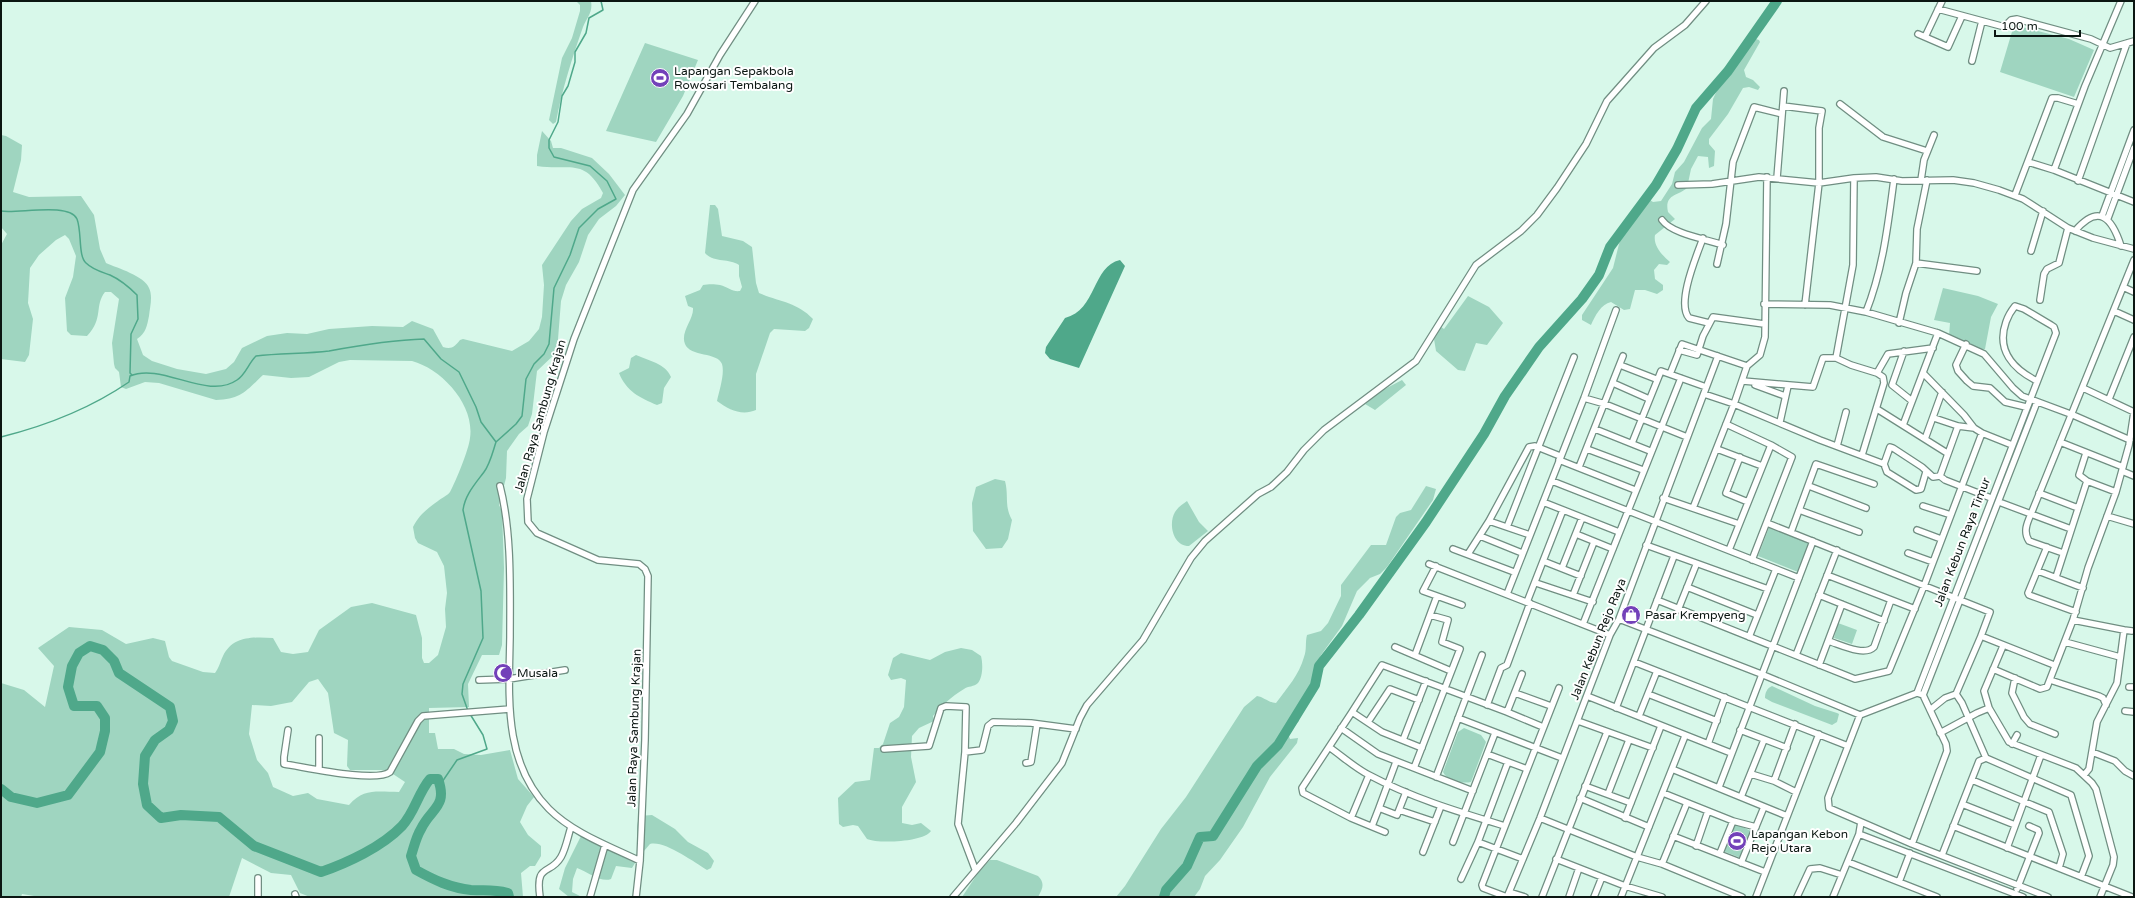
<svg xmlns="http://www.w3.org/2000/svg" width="2135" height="898" font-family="'Varela Round',sans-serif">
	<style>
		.green { fill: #9fd5c0; fill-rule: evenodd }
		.water { fill: #4fa88a }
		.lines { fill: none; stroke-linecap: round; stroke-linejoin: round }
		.stream { stroke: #4fa88a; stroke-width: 1.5 }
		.river { stroke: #4fa88a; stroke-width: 10 }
		.minor-casing { stroke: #708e82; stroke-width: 8 }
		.minor { stroke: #fff; stroke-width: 5.5 }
		.labels { text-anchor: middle; stroke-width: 4; stroke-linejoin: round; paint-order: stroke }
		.poi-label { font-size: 12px; fill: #0b1612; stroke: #fff; text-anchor: start }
		.street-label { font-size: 12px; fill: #0b1612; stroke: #fff }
	</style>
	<rect width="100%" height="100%" fill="#d8f8ea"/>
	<path class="green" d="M576 1H591C593 13 587 17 583 27 572 58 562 90 556 122L553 124 549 120 562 58 572 38 580 11V5Z
		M2014 25 2069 39 2094 50 2074 97 2000 72Z
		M1756 39 1759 40 1760 42 1744 70 1746 77 1753 80 1760 87 1758 90 1749 87 1743 88 1728 114 1709 139V144L1715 151 1714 166 1709 168 1708 157 1698 156 1691 169 1687 188C1678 196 1664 194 1668 212L1675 219 1655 235C1653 246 1662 255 1670 262L1667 265 1659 264 1654 270 1655 279 1663 285V290L1657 294 1645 290H1635L1630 309 1624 310 1611 302C1601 304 1595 316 1591 325L1582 320V315L1613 268 1621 236 1650 200 1653 202 1661 201 1672 184 1675 172 1684 162 1702 128 1711 119 1713 99 1720 84 1731 73 1751 42Z
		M645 43 698 60 683 96 656 142 606 131Z
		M542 131 551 141 553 148H561L592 158 609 174 625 195 616 206 599 219 588 235 579 262 566 285 561 301 557 352 537 371 532 414 528 426 519 434 507 451 506 478 499 505 502 511 504 568 502 645 499 655H482L468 684 469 707 429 708V733H435L438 749H454L464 754 481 755 510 750 518 779 534 797 527 806 520 822 528 835 541 846V856L535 866H530L521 873 523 897H310L300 893 291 875 271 873 242 858 229 897H40L22 894 21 897H1V683L24 690 45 707 54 666 38 648 69 627 102 630 126 644 153 638 165 641 169 657 172 661 203 672 215 673C219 668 220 662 223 656 233 636 252 637 273 638L281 652 293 654 308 652 319 630 351 607 372 603 416 615 422 638V658L424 663H429L438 655 446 627 445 609 447 593 444 566 437 552 418 543 415 538 413 527C419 515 427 509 438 501 441 498 447 496 450 492 456 481 469 449 470 438 475 405 442 369 412 361L350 360 339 362 309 377 291 378 263 375C246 391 241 399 216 400L159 383 145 382 126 389 121 387 119 372 115 368 114 364 112 343 119 299 111 292H105C94 306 104 318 87 336L71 335 67 331 65 298 73 277 76 256 69 239 65 235 56 240 39 255 30 268 28 303 33 319 29 355 25 362 1 359V245L7 234 1 227V135L6 136 22 145 21 160 13 192 29 197 81 196 94 215 100 249 106 263C117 268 145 276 149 288 153 296 150 307 149 316 147 326 146 333 137 339L143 355 152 361 177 369 206 374 226 369 234 362 242 348 267 336 287 333 307 334 329 329 372 326 403 327 412 321 433 329 443 347C452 350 455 346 460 340L463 339 512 351 529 341 539 329 542 317 544 285 542 265 571 221 582 209 601 198 603 193C584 157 570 171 537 166V155ZM318 679 328 693 334 733 348 740 347 766 350 770H387L405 782 399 792C377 792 364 788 349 805L317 799 308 793 293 796 273 787 268 773 257 760 249 734 252 705 271 706 292 702 309 682Z
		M710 205H715L718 209 722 236 743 241 752 247 756 283 759 293C780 302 797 302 813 319L809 328 805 331 774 329 770 333 756 374V410C742 416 729 410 717 401 719 391 725 374 722 364 718 352 690 357 685 344 680 332 694 319 693 308L688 306 685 296 700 290 703 285C708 284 715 284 720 285 728 287 732 292 740 291L742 287 739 276V265C729 258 714 263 705 253Z
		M1943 288 1978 296 1998 304 1991 317 1985 349H1980L1949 336 1950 323 1934 320Z
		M1468 296 1489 307 1503 323 1487 345 1476 343 1465 371 1458 370 1436 351 1434 339 1441 327 1444 329Z
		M636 355C649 361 665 363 671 377L664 388 662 403 657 405C640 398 626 391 619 373L629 368 631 358Z
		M1402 380 1406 385 1375 410 1365 404 1383 390Z
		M995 479 1005 481C1009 496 1004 506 1012 520L1008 539 1002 548 986 549 973 531 972 503 976 487Z
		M1426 486 1436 489 1433 500 1387 567 1380 574 1370 578 1357 591 1342 626 1321 655 1314 677 1301 705 1299 721 1288 734 1290 739 1298 738 1297 743 1270 777 1243 827 1220 860 1205 876 1200 889 1194 897H1116L1125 886 1161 829 1186 797 1244 707 1257 696C1264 697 1269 703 1276 703 1287 688 1299 675 1304 657 1307 650 1305 642 1307 635L1321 631 1328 623 1341 596V585L1371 545H1386L1396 517 1400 513 1411 510Z
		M1187 501 1199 522 1208 531 1189 546C1173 546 1168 524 1175 512 1178 507 1183 504 1187 501Z
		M1770 525 1811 541 1798 572 1758 556Z
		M1838 623 1857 630 1852 644 1834 638Z
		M961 648 972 650 981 656C983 664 983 677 978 683 974 687 968 686 964 689 951 697 942 705 933 716L934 721 919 728 912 736 911 757 916 782 902 807V823L912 825 921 823 931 831C924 842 878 844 867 839L858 826 853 825 843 827 839 824 838 798 855 782 870 780 874 748H879L883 744 890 723 899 717 904 707 906 680 901 678 891 680 888 675 893 658 901 653 930 660 945 652Z
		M1772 686 1815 706 1837 713 1839 714 1837 722 1832 725 1772 702 1765 698C1765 693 1767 688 1772 686Z
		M1464 728 1481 735 1486 742 1471 782C1462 784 1447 781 1443 772L1458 732Z
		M652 815 675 829 688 842 708 853 714 861 711 868 707 870C694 862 664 840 650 844L644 851 637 849V826L639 816Z
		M1734 823 1751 831 1741 858 1723 851Z
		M581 836 635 863 632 868 616 866 611 879C601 883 588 872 577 868L573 879 572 892 582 897H569L559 889 565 868Z
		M990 860H997L1038 876C1045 883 1043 888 1038 897H962L978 873Z"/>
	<path class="water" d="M1120 260 1125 266 1079 368 1050 359 1045 353 1046 347 1065 318C1097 310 1092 266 1120 260Z"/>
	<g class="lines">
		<path class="stream" d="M1 211C17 214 69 202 77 219 82 232 78 256 86 263 93 270 102 272 110 275 121 280 129 287 137 295L138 319 131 334 130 373 132 375
			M1 437C45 426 91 408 129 382L130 376C162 362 207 401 237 380 246 374 248 364 256 356 280 353 305 354 329 351 361 345 391 340 424 339L441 359 459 372 476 407 481 422 496 442C493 451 490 464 484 472 475 484 465 495 463 510L481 591 483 638 463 684 462 694 468 711
			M496 442 516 424 522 416 526 379 534 364 544 354 549 344 554 288 570 255 579 228 598 209 616 199 607 181 590 166 554 157 549 148V140L558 122 562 96 568 86 575 62V52L586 33 589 18 603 10 601 1
			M440 785 457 760 487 749 483 735 470 714"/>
		<path class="river" d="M1 789 11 797 37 803 68 795 100 752 105 731V718L97 706H74L68 687 72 666 79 653 90 646 103 650 114 661 119 673 170 707 173 721 169 730 155 740 145 756 143 784 147 805 161 818 181 815 219 817 254 846 321 872C347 863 382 847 402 826 415 812 418 793 430 779H438C448 807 431 808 421 829 416 837 414 847 411 856L416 870C434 880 451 888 471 890 486 891 492 889 508 893L509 897
			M1164 897 1166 890 1187 866 1200 837 1213 836 1257 766 1278 745 1315 685 1319 666 1359 615 1426 522 1484 434 1505 396 1539 347 1582 299 1599 275 1610 247 1656 185 1677 149 1696 108 1728 71 1777 1"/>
		<defs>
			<path id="minor" d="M2121 1 2085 86 2054 170 2134 202
				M1938 9 2001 26H2005L2011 20 2017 19 2091 39 2110 48 2134 41
				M1918 34 1948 47 1962 16
				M1925 37 1942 1
				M1972 61 1982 21
				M1840 104 1883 137 1927 151
				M1783 106 1822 111 1819 128V183L1805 305
				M2028 162 2054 170
				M1777 178 1784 91
				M1921 180 1924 160 1934 135
				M2078 181 2127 43
				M1678 185 1712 184 1759 177 1819 183 1854 178 1876 177 1902 181 1953 180 1974 183 1999 190 2023 199 2068 228 2093 238 2134 249
				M2015 195 2052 98H2058L2078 104
				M2102 216 2134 130
				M2108 218 2134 148
				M1662 220C1672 234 1706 239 1723 245
				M2075 231C2099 203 2112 218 2121 246
				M1703 238C1697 255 1676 303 1689 318L1709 323
				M2031 251 2043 211
				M1916 263 1977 271
				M1717 264 1726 224 1733 162 1754 107 1782 114
				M2123 287 2134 292
				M2040 300 2044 274 2047 269 2059 263 2068 228
				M1764 304 1830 305 1866 312 1938 333 1984 354 2013 388 2022 396 2073 415 2130 440
				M2114 311 2134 320
				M1866 312C1883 269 1888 225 1894 179
				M1899 323 1906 293 1916 263 1917 229 1927 180
				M1966 344 1956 365 1958 371 1967 381 1973 386 1990 388 2005 402 2026 407
				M1679 350 1697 355 1703 336 1713 317 1764 324
				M1904 351 1892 385 1912 401
				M1836 358 1853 265 1854 178
				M1620 365 1656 379
				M1747 366 1760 355 1765 337 1767 177
				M1877 373 1888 354 1933 348
				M1923 373 1964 415 1974 428 1982 433 2012 445
				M1670 374 1682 344 1747 366 1734 404 1693 508
				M1743 381 1813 387 1823 358H1836L1851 365 1877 373 1883 377 1884 383 1862 455
				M1613 383 1649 399
				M1755 385 1785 396
				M2083 388 2134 412
				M1704 394 1734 404 1820 440 1884 464 1887 472 1916 490 1921 489 1926 472
				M1584 398 1605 404 1687 437
				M2109 399 2134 337
				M1877 409 1947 453
				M1934 418 1958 426 1974 428
				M1780 422 1788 386
				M1726 424 1771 445 1792 457 1752 560
				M1903 425 1938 333
				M1958 426 1940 476 1945 480 1991 498
				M1595 429 1650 451
				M1925 439 1942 392
				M2060 442 2123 467
				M1632 443 1661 371 1706 387
				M1837 446 1846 412
				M1587 449 1643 470
				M1717 449 1762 466
				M2086 453 2079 475 2087 481
				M1740 457 1726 493 1748 502
				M1559 460 1635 490
				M1884 464 1890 447 1893 448 1922 467 1933 477 1940 476
				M1579 467 1623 356
				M2122 471 2134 476
				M1552 481 1799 578
				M500 486C512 533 510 589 510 637 509 697 503 763 549 809 573 833 609 846 640 861
				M1809 486 1866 508
				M2039 493 2078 508
				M1663 498 1739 524
				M1543 502 1619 532
				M1999 502 2031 514 2134 260
				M1923 506 1951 515
				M1799 510 1859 532
				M2107 516 2134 524
				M1489 521 1529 447 1535 446 1560 456
				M1767 523 1990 612 1981 636
				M1507 527 1574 357
				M1917 530 1941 539
				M1791 532 1816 464 1874 484
				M1576 534 1613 549
				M1480 536 1522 553
				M1646 545 1768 589
				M2047 547 2028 593 2029 595 2076 612
				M1453 549 1514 572
				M1729 550 1771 445
				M1908 553 1933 562
				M2063 553 2029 541C2023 532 2027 523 2031 514L2071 529
				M1468 554 1489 521 1530 535
				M1543 561 1581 576
				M1429 564 1610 635
				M1436 566 1423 591 1437 596
				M1562 568 1582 518
				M2038 571 2083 588
				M1827 575 1915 609
				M2056 577 2087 481 2116 492
				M1536 583 1593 602
				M1687 587 1757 615
				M1507 594 1584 398 1616 310
				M1573 595 1594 542
				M1819 595 1884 621
				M1657 600 1855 679 1889 671 1924 586 1982 433
				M1527 602 1563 510
				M1678 610 1696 565
				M1619 619 1761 674 1860 715
				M2073 620 2124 630 2117 683 2097 722 2089 769 2084 775
				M1583 624 1681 378
				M2124 630 2132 631
				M1749 637 1776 569
				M1828 641C1839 644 1864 657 1874 647L1891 600
				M2065 642 2120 657
				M1395 647 1451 671
				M1415 655 1437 596 1462 605
				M1796 655 1837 550
				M1634 662 1848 746
				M1819 665 1842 604
				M1993 669 2040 689 2047 687 2073 620 2088 568 2116 492 2129 445 2134 412
				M2015 678 2012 693 2024 717 2030 724 2055 734
				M479 680 509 679 565 670
				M2050 680 2099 696 2103 698 2106 705
				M2129 687H2134
				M1559 688 1482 885 1483 888 1507 897 1540 818 1610 635 1619 619 1718 356
				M1515 693 1551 706
				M1917 693 2056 333 2054 327 2051 325 2024 309 2015 306C2011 311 2008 316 2006 322 1996 350 2013 369 2037 381
				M1648 694 1717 721
				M1956 694 1962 703 1986 758
				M1923 695 2037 402
				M1587 696 1731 753
				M1487 705 1501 668 1507 665 1530 603
				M1616 708 1674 556
				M1989 708 1984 691 2003 646
				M1930 710 1945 698 1956 694 1981 636 2054 665
				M2125 711 2134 712
				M1352 712 1382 665 1507 712 1522 674
				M1507 712 1543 727
				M1639 716 1657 671
				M1458 718 1562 758
				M1578 721 1653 748
				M1368 722 1390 689 1419 700
				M1341 728 1378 754 1473 791
				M288 730 284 757V764C305 767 375 783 390 772L418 721 423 716 510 709
				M1740 730 1787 748
				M1940 733 1977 713 1989 708 2009 742 2076 768 2092 783 2096 789 2114 857 2113 865 2100 897
				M1403 740 1426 681
				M1708 744 1725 697
				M2012 744 2017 735
				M1329 747C1342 756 1355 768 1369 775 1412 798 1459 812 1505 826
				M884 749 929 746 941 708 946 706 966 707 965 752 958 824 975 869
				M965 752 982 750 988 726 993 722 1031 723 1076 729
				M2092 752 2115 761 2125 771 2134 776
				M1487 754 1527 769
				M1026 763 1031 762 1037 724
				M1414 768 1460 649 1442 642 1448 620 1430 615
				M319 769V738
				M1672 769 1787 816
				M1751 774 1774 781 1796 792
				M1436 777 1482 655
				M1972 780 2049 812 2063 854 2059 868
				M1774 781 1795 724
				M1585 786 1631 803
				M1719 787 1813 541
				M1663 793 1733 821 1756 827
				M1608 794 1629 740
				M1741 797 1764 740
				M1580 798 1649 827
				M1962 804 2015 825
				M1379 808 1396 762
				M1399 810 1435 822
				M1351 818 1369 775
				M1540 818 1637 857 1662 864 1742 897
				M1625 818 1661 726
				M1372 826 1379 808 1397 815 1406 792
				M1953 826 2132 897
				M1385 832 1351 818 1303 793 1302 788 1352 712 1382 732 1422 748
				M1859 834 2023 897
				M1673 836 1765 872
				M1453 842 1495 733
				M1478 842 1523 859
				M1912 844 1947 751 1946 744 1923 695 1917 693 1860 715 1828 798 1829 808 1912 844 2048 897
				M1696 846 1708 811
				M2007 848 2041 755
				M1423 852 1441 806
				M1720 853 1733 821
				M1942 855 1979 761 1986 758 2071 795 2089 856 2081 877
				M1556 859 1625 886 1662 897
				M1848 862 1937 897
				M1741 863 1764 807
				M1662 864 1687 803
				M258 878V897
				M1461 879 1478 842 1508 762
				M1899 882 1910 853
				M2017 889 2039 833 2038 830 2029 826
				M1509 892 1525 897
				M295 894 296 897
				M540 897C535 862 550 876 561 857 566 848 568 836 571 827
				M590 897 605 845
				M636 897 640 861 645 740 648 576 645 569 639 564 598 560 537 533 528 522 527 499 544 432 574 339 633 190 687 114 720 55 755 1
				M953 897 1016 823 1062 763 1080 718 1087 705 1143 640 1191 558 1205 541 1258 494 1271 487 1287 472 1304 450 1324 430 1416 361 1476 265 1521 231 1537 215 1557 188 1586 144 1607 101 1654 48 1685 25 1706 1
				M1542 897 1607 732
				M1569 897 1579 868
				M1594 897 1602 877
				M1621 897 1685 736
				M1756 897 1819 734
				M1797 897 1810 869 1820 868 1842 875
				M1833 897 1859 834 1861 822"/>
		</defs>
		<use href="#minor" class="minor-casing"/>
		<use href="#minor" class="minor"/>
	</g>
	<defs>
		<symbol id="stadium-disc" viewBox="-11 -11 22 22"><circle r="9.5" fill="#7341b9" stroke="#fff"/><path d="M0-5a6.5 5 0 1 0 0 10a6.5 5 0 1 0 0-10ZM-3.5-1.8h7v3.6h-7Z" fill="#fff"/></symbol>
		<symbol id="shop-disc" viewBox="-11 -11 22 22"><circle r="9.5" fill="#7341b9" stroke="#fff"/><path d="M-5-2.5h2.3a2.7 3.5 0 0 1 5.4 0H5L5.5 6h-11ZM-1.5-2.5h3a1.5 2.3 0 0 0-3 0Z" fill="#fff"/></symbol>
		<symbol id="mosque-disc" viewBox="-11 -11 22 22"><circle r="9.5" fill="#7341b9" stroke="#fff"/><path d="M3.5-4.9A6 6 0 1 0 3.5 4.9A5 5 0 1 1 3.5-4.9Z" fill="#fff"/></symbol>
	</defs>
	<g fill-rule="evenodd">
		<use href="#stadium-disc" x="649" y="67" width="22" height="22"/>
		<use href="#shop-disc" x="1620" y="604" width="22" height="22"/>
		<use href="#mosque-disc" x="492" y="662" width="22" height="22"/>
		<use href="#stadium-disc" x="1726" y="830" width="22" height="22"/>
	</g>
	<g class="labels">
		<g class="poi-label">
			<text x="674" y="75">Lapangan Sepakbola<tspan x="674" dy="14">Rowosari Tembalang</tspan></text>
			<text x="1645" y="619">Pasar Krempyeng</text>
			<text x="517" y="677">Musala</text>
			<text x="1751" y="838">Lapangan Kebon<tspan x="1751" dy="14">Rejo Utara</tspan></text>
		</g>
		<g class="street-label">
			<text transform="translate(540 416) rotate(-74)" y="4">Jalan Raya Sambung Krajan</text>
			<text transform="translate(1962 542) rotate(-69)" y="4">Jalan Kebun Raya Timur</text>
			<text transform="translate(1598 639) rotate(-68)" y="4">Jalan Kebun Rejo Raya</text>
			<text transform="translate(634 728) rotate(-88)" y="4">Jalan Raya Sambung Krajan</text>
		</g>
	</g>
	<rect width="2135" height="898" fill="none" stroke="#0b1612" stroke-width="4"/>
	<path d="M1995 30v6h85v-6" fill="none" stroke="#0b1612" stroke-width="2"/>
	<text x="2001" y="30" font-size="12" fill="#0b1612" stroke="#ffffff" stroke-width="3" paint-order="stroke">100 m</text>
</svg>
